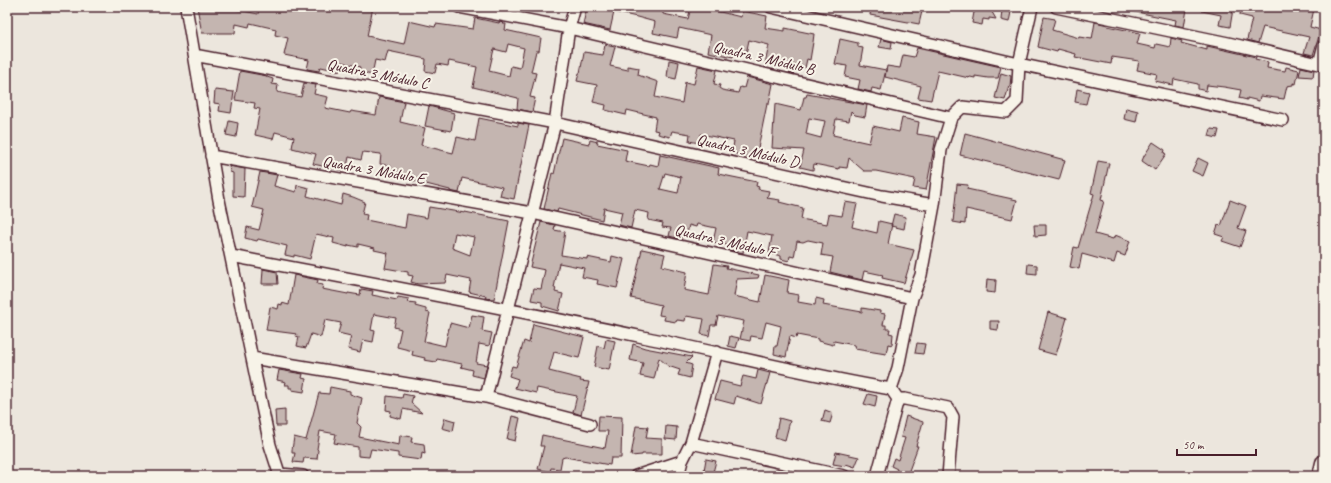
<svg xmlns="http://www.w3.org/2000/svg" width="1331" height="483" font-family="Caveat,sans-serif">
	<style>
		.building { fill: #c4b5b0; stroke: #4a1f2b; fill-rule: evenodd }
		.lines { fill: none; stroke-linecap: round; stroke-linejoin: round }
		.minor-casing { stroke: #4a1f2b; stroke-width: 14 }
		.highway-casing { stroke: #4a1f2b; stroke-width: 19 }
		.minor { stroke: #f7f3e8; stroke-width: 11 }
		.highway { stroke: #f7f3e8; stroke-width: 16 }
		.labels { text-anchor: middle; stroke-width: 4; stroke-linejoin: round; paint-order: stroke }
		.street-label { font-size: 16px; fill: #4a1f2b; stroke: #f7f3e8 }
	</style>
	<rect width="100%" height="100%" fill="#ece6dd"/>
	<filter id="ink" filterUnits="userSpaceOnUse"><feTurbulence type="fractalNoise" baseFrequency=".025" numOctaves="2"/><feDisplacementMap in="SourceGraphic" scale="8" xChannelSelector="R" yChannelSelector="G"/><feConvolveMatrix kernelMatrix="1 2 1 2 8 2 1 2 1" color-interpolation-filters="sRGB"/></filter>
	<g filter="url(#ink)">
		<path class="building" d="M197 7H224L258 14 259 7H355L364 9V7H373L367 36 404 44 409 21 435 27 436 24 473 29 475 18 499 23V22L504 23 503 24H506L505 30 541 38 539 51H536L531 72 536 73 530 97 535 98 532 112 517 109 518 98 473 87 477 67 449 61 448 66 437 64 435 73 425 71 426 59 388 51 385 62 375 60 372 75 359 72 360 67 341 62 339 71 321 67 320 68 319 71 307 69 309 60 284 55 288 38 275 35 276 29 250 23 249 27 236 24 235 33H202ZM508 44 524 48 520 68 511 66 509 76 489 71 494 49 506 52Z
			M587 7H663V14L688 19 691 7H717L716 11 741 17 742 11 767 16 765 28 785 31V28L814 34 813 42 810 60 807 59 805 68 783 62 782 67 765 64 769 45 749 40 746 54 734 52 733 57 708 52 711 35 679 28 677 38 653 33 655 22 637 17 614 12 610 30 583 24Z
			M871 7H923L919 24 870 15Z
			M975 7H989L996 19 989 18V20L983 19 982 25 972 23Z
			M1131 7H1176L1187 9 1184 27 1175 25 1176 20 1131 11Z
			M1203 7H1226L1233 9 1230 27 1219 25 1221 15 1202 11Z
			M1241 7H1305L1314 9 1310 27 1321 30 1313 55 1304 53 1309 37 1263 27 1258 43 1247 40 1252 18 1240 15Z
			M1002 10 1011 12 1009 22 1001 20Z
			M1044 17 1055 19 1052 30 1079 38V37L1092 39 1095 22 1108 25 1107 26 1140 33 1137 44 1155 48 1156 44 1170 47 1171 38 1182 41 1181 43 1207 50V46L1256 57 1255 59 1268 62 1267 68 1285 71 1286 67 1299 70 1296 84 1293 83V85L1287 86 1284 99 1260 96 1259 101 1247 98V100L1239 98 1241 90 1224 87 1207 85 1206 91 1198 89V84L1174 79 1173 85 1155 81 1157 74 1137 70 1139 61 1112 57 1111 64 1075 57 1076 54 1058 49 1057 52 1038 47Z
			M840 39 858 43V47L863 48 860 65 886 70 881 90 872 88 871 92 858 89 860 80 845 77 847 66 835 64Z
			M881 39 892 42 891 49 879 47Z
			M605 45 615 47 610 66 628 70V66L639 68 638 75 658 82 655 97 682 103 685 82 694 84 698 66 717 70 714 84 720 85 719 88 722 90 738 93 740 87 744 88 747 77 773 84 769 104H767L756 158 732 153 734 141 701 134 699 143 689 141 690 134 672 131 670 137 658 134 659 131 654 130 656 117 627 110 626 115 605 110 606 105 593 102 597 85 577 81 579 73H580L584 52 603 55Z
			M917 48 1001 67 998 78H988L975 76V78L970 77 969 78 938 71 931 100 918 98 921 86 885 77 887 66 900 68 903 55 914 57Z
			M669 60 679 62 676 79 667 77Z
			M1301 67 1314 70 1313 77 1299 76Z
			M240 71 267 76V77L273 79 272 84 278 85 277 92 301 97 304 83 316 85 314 94 328 97 325 108 350 113 351 111 376 115 379 97 404 102 400 122 425 128 421 145 453 153 457 137 475 141 479 118 518 126V123L529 125 514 199 500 196 502 187 462 178 459 193 450 191V190L402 178 403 173 390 170 391 166 380 164 381 154 363 152 361 160 349 157 346 171 313 164 316 154 292 148 294 137 275 132 273 139 255 135 260 109 254 108 255 103 235 100Z
			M1001 73 1011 76 1010 86H1009L1005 100 995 98Z
			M1077 89 1089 92 1086 104 1075 102Z
			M215 90 234 92 231 113 219 111 220 104 214 103Z
			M807 94 867 105 865 117 855 115 851 111 849 121 836 119 833 135 869 143 873 126 899 132 902 118 919 122 917 134 936 137 926 190 913 188 915 179 876 171H864L849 158 847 168 839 167V169L814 164 813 170 800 167 804 150 772 148 775 104 801 110 804 97H806ZM809 118 825 121 821 138 806 134Z
			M429 106 454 113 451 131 425 126Z
			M1126 108 1138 111 1136 122 1124 119Z
			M229 121 238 123 236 137 226 135Z
			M1211 129 1219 130 1217 138 1209 136Z
			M965 133 1065 160 1059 180 960 155Z
			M562 138 589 144 590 140 598 142 597 144 627 150 625 161 649 166 650 164 658 166 660 155 719 168 718 174 757 182 756 186 759 187 758 189 769 191 767 198 780 200 779 202 803 208 801 219 827 224 829 214 842 216 845 202 857 204 852 227 877 233 879 221 892 224 888 244 914 250 904 283 882 278 883 275 864 271 862 280 830 272 833 257 821 255 823 243 808 240 803 242 797 241 794 257 790 256 789 261 781 259V256L769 253 772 236 747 231 743 253 730 250 731 246 713 242 716 228 697 224 696 227 689 225 687 234 683 233 681 239 669 236 671 228 662 227 663 223 648 220 649 213 635 210 631 228 619 225 622 212 604 208 602 220 558 209 557 212 544 209 552 173 554 174ZM665 173 681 177 678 193 660 189Z
			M1153 142 1165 150 1164 153 1166 154 1155 170 1142 161 1144 156Z
			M1198 158 1208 163 1203 176 1192 171Z
			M1098 161 1109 163 1101 200 1104 201 1095 234 1113 239 1115 235 1130 241 1125 256 1117 253 1114 263 1082 254 1079 269 1070 267 1074 247 1078 248 1094 194 1091 193Z
			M229 166 245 169 244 197 233 196V173L230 172Z
			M260 172 277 175 274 186 296 192 297 185 309 188 307 196 341 205 343 194 353 197 365 202 362 214 367 215 366 220 405 228 407 214 427 218 429 207 465 213V212L509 221 494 299 485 298 486 296 469 292 471 280 447 275 445 283 418 284 411 282 413 276 408 275V272L385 268 388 253 374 250 375 248 358 244V247L348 245V247L333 243 334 238 316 234 310 259 294 255V257L285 255 287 246 258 239 257 241 245 238 247 227 259 230 264 210 252 207ZM455 233 474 237 470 255 452 248Z
			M957 184 968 185 967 189 1017 200 1012 219 966 209 965 224 953 222Z
			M1230 200 1246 206 1238 228 1246 231 1240 247 1222 241 1224 237 1215 234 1218 225 1221 226Z
			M894 214 906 217 904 229 891 226Z
			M541 222 555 225 554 230 565 232 561 255 587 259V257L611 262 612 256 624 259 617 288 597 284 598 280 582 277 584 268 559 263 554 288H556L555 292 563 294 559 311 542 306V302L531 300 534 288 541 289 545 270 530 267Z
			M1034 225H1046V235L1035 236Z
			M642 249 665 254 662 266 687 272 684 290 709 295 714 264 727 266 726 268 759 275 758 278 737 279 734 296 760 302 765 275 789 280 787 293 799 295 798 302 815 305 816 298 824 300 823 305 862 312V308L880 311V313L885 314 883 325H886V329H890L889 333 893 334 892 345 888 344 886 354 855 349 854 345 834 341 833 345 818 341V339L797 335 796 338 790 336 786 357 774 354 775 346H777L781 326 766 322 762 338 751 336 750 341 740 339 744 321 718 316 716 325H711L709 336 701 334 704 319 686 316 685 321 677 320 676 322 664 320 665 316 659 315 661 305 631 298Z
			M1028 264 1037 265V274L1027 273Z
			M263 269 277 272 278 284H262Z
			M294 275 318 280 317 284 323 285 322 289 348 294V293L360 295 361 289 373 291 372 295 397 300 398 297 409 299 408 302 416 303 415 306 426 309V312L430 313 424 341 445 346 450 323 469 328 472 315 484 317 482 331 492 333 489 346 479 344 476 363 487 365 484 378 472 375 473 370 461 367 462 364 437 359 436 362 424 360 425 358 412 355 413 351 397 347 401 329 394 327 396 318 374 314 371 330 375 331 373 342 363 340 360 352 348 349 351 336 338 333 341 323 325 320 321 337 311 334 306 348 297 346 299 337 296 336 297 334 266 330 270 307 278 309 279 304 282 305V303L289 305Z
			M987 279 996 280 995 293 986 292Z
			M1048 312 1067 318 1056 355 1038 350Z
			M990 321H999L998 330 990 329Z
			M533 324 584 337 579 358 554 352 549 371 581 379 580 381 589 382 581 415 573 412 577 396 537 388 536 393 515 388 518 379 509 376 512 366 516 367 524 341 529 343Z
			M730 336 739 338 736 348 728 346Z
			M606 339 615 341 609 370 594 367 598 346 604 348Z
			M917 343 925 344 923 354 915 353Z
			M633 344 645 348 692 357 686 363 692 365 690 378 678 375 680 370 668 366 659 358 654 379 640 376 643 363 630 360Z
			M279 370 303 374 302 378 306 379 304 392 292 390V388H289V385H285L286 382 277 380Z
			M758 370 770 373 761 404 736 396 734 404 715 399 720 381 740 386 743 376 756 379Z
			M330 387 350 391V394L362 398 357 423 361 427 359 437 399 445 400 435 412 437 411 442 424 444 425 454 422 453 421 460 398 457V453L371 449 369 457 358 456V447L334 443 336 434 320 431 317 449 318 450 317 459 304 458 303 463 293 462 295 453H292V450L294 437 306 440 319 393 329 394Z
			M403 394 413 396 411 403 422 413 403 409 401 419 390 416 391 411 386 410 387 396 402 398Z
			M868 394 877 396 875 407 864 404Z
			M285 409V426H276L275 410Z
			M825 410 833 413 830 423 822 421Z
			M512 416 520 418 515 441 507 439Z
			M599 416 622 417 621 458H611L610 465 565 457 562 458 560 469 551 468 550 472 538 469 544 446H540L542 435 605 448 608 431H598Z
			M906 416 923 422 916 446H918L907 476H895L897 469 891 466 894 458 898 460 905 438 901 437Z
			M445 418 455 421 453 431 442 428Z
			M779 418 790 421 785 440 775 437Z
			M636 426 648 427 646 438 662 439V454H642V455L631 456Z
			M666 426 677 427 676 440 665 439Z
			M836 452 859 457 855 467 846 464 845 466 833 464Z
			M706 459 716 461 712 476H703Z"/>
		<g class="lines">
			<defs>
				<path id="minor" d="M186 7 219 200 270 445 280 476
					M459 7 569 28 951 118
					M771 7 1019 64 1283 120
					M1056 7 1228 43 1319 64 1324 45
					M194 55 555 123 882 196 934 205
					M211 156 532 213 912 298
					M231 256C368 282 506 308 643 337 726 354 808 375 891 389L898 399H905L948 408 953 417 948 476
					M252 358 486 397 590 424
					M891 389 898 368 912 298 921 275 934 205 941 150 951 118 962 107 1006 112 1017 101 1019 64 1032 7
					M486 397 555 123 569 28 575 7
					M691 443 844 476
					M280 474 303 476
					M636 476 682 461
					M678 476 682 461 691 443 717 352
					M877 476 898 399"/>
				<path id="highway" d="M1321 476 1324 463"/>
			</defs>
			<use href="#minor" class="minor-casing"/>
			<use href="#highway" class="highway-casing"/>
			<use href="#minor" class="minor"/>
			<use href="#highway" class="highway"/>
		</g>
	</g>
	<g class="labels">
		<g class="street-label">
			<text transform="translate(764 57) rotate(13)" y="6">Quadra 3 Módulo B</text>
			<text transform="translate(378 73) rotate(11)" y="6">Quadra 3 Módulo C</text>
			<text transform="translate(748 150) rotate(13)" y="6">Quadra 3 Módulo D</text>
			<text transform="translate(374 169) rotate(10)" y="6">Quadra 3 Módulo E</text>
			<text transform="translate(725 240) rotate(13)" y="6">Quadra 3 Módulo F</text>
		</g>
	</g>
	<rect width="1331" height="483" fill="none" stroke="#f7f3e8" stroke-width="24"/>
	<rect x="12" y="12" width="1307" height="459" fill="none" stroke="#4a1f2b" stroke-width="1.5" filter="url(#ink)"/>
	<path d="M1177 449v6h79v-6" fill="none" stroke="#4a1f2b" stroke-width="2"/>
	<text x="1183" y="449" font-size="12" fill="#4a1f2b" stroke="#f7f3e8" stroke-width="3" paint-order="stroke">50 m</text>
</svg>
